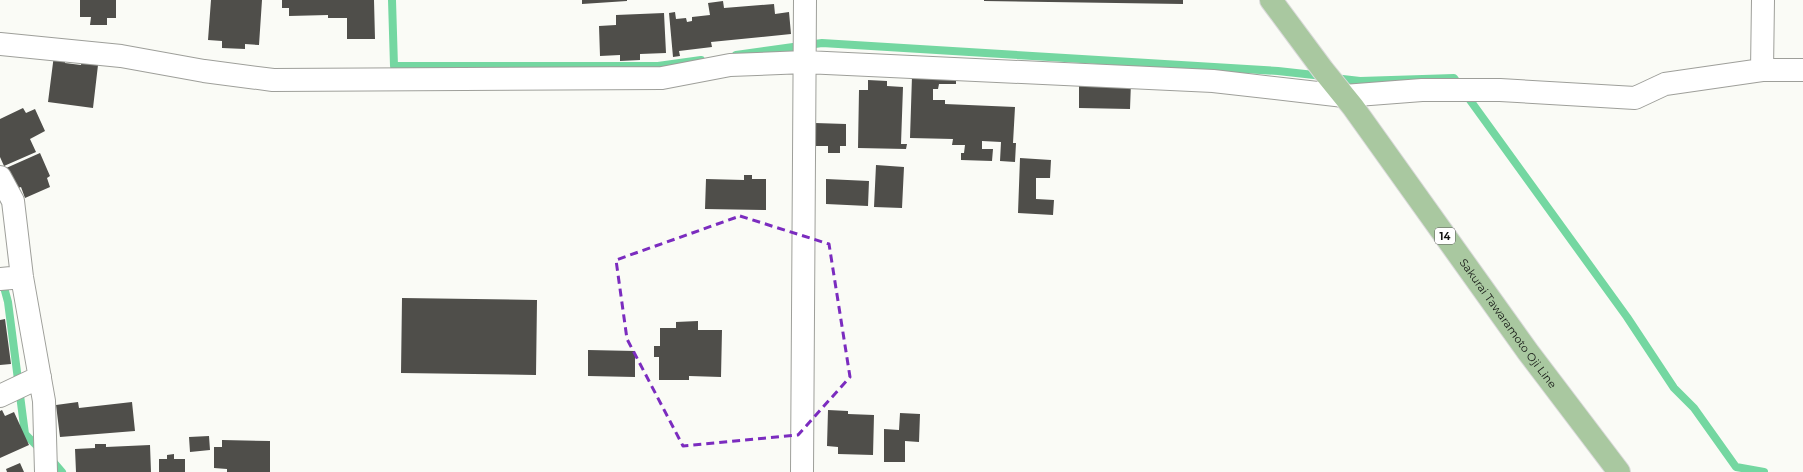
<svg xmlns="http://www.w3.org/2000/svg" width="1803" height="472" font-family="Montserrat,sans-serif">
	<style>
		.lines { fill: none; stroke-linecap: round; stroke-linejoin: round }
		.stream { stroke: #74d7a1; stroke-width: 8 }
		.building { fill: #4f4e4a }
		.street-casing { stroke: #9e9f9a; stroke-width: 24 }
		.primary-casing { stroke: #d9d9d9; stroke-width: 24 }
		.street { stroke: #fff; stroke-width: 22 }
		.primary { stroke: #a9c8a0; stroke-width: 22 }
		.marked { fill: none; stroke: #7b2cbf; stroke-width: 3; stroke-dasharray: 8 5; stroke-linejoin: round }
		.labels { text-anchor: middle; stroke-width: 4; stroke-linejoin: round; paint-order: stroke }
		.shield { fill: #fff; stroke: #5a5a59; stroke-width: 1 }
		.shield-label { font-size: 10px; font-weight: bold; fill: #131412 }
		.street-label { font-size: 11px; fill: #131412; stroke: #fff }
	</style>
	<rect width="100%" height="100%" fill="#fafbf6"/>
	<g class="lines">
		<path class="stream" d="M392 0 394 66H658L701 60
			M736 55 822 43 1278 71 1323 76
			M1334 78 1360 81 1454 78 1627 317 1674 388 1694 408 1736 467 1764 472
			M2 280 8 302 25 434 41 450
			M50 458 62 472"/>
	</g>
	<path class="building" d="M80 0H116V18H107V25H90L91 17H80Z
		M211 0H262L259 45 245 44V49L222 48V41L208 40Z
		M282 0H374L375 39H347V18H328V15L289 16V8H282Z
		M582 0H627V1L582 4Z
		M984 0H1183V4L984 1Z
		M723 1 724 8 774 4 775 14 789 12 791 34 711 42 712 47 679 51 680 56 673 57 669 13 675 12 676 19 686 18 687 22 692 21V17L710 15 708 3Z
		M664 13 666 53 640 54V60L620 61V55L600 56 599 26 616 25V15Z
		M54 55 65 57V63L81 65 82 58 96 60V65H98L93 108 48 102Z
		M956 75V84H939L938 89H933V100H945V104L1015 107 1013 143H1016L1015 162 1000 161 1001 142 982 141V149H993L992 161 961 160V153H964L965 145H952L953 139 910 138 912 76Z
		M868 80 887 81V86L903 87 901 144H907L906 149 858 148 859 90H868Z
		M1079 81 1131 82 1130 109 1079 108Z
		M23 108 26 113 35 109 45 131 30 139 36 152 4 166 0 157V119Z
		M815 123 846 124V146H840V153H828V146H815Z
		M40 153 50 176 47 178 50 187 25 198 21 187 13 190 4 169Z
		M1020 158 1051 160 1050 178H1036V199L1054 200 1053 215 1018 213Z
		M876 165 904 167 902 208 874 207Z
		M744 175H752V179H766V210L705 209 706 179 744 180Z
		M826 179 869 181 868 206 826 204Z
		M402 298 537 300 536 375 401 373Z
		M5 319 11 364 0 365V320Z
		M698 321V330H722L721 377 689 376V380H659V357H654V346H660V328H676V322Z
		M588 350 635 351V377L588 376Z
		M78 402 79 408 132 402 135 431 60 437 56 405Z
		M2 410 5 416 14 412 29 445 0 458V411Z
		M828 410 848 411V414L874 415 873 455 838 454V447L827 446Z
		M900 413 920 414 919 442 905 441V462H884V429L899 430Z
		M209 436 210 450 190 452 189 437Z
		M222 440 270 441V472H227V469L214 468V447H222Z
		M95 444H106V447L150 445 151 472H76L75 449 95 448Z
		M174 454V459H185V472H159V459H167V455Z
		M20 463 24 472H7L6 469Z"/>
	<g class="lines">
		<defs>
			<path id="street" d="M0 44 121 56 204 71 273 80 662 78 730 65 805 62 1213 81 1344 96 1422 90H1500L1635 98 1665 84 1762 70H1803
				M1762 70 1763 0
				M0 177 13 201 22 277 44 401 46 472
				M0 279 22 277
				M0 396 40 377
				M802 472 805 0"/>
			<g id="primary">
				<path id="s1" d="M1271 0 1323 70 1353 107 1528 352 1619 472"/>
			</g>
		</defs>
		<use href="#street" class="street-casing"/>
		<use href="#primary" class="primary-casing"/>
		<use href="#street" class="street"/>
		<use href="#primary" class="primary"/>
	</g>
	<path class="marked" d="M740 216 829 244 850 377 798 435 683 446 627 339 616 260Z"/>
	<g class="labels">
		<rect class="shield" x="1435" y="228" width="20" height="16" rx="3"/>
		<g class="shield-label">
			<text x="1445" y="240">14</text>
		</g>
		<g class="street-label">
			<text dy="4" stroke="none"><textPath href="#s1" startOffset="401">Sakurai Tawaramoto Oji Line</textPath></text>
		</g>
	</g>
</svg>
